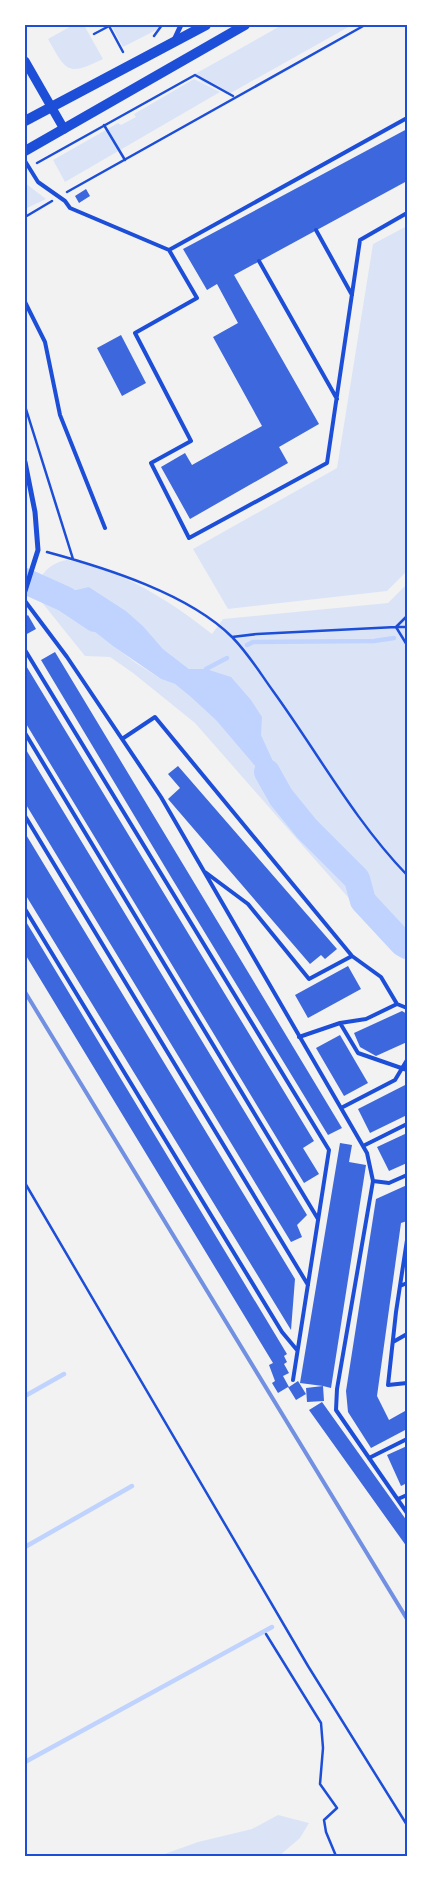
<svg xmlns="http://www.w3.org/2000/svg" width="432" height="1881" font-family="Mulish,sans-serif">
	<style>
		.green { fill: #dbe4f7; fill-rule: evenodd }
		.water { fill: #bfd3fe }
		.lines { fill: none; stroke-linecap: round; stroke-linejoin: round }
		.stream { stroke: #bfd3fe; stroke-width: 4.5 }
		.river { stroke: #bfd3fe; stroke-width: 26 }
		.building { fill: #3d67dc }
		.path { stroke: #1d4ed8; stroke-width: 2.5 }
		.service { stroke: #1d4ed8; stroke-width: 4 }
		.minor { stroke: #1d4ed8; stroke-width: 5 }
		.tertiary { stroke: #1d4ed8; stroke-width: 9 }
		.secondary { stroke: #1d4ed8; stroke-width: 10 }
		.rail { stroke: #7290e2; stroke-width: 4 }
		.neatline { fill: none; stroke: #1d4ed8; stroke-width: 2 }
	</style>
	<rect width="100%" height="100%" fill="#f2f2f2"/>
	<path class="green" d="M73 25H84L103 59C67 77 66 71 48 39Z
		M115 25H166L123 47 112 27Z
		M282 25H352L229 94 202 82 195 74Z
		M194 79 220 92 65 182 53 160 118 123 121 125 136 117 134 114Z
		M25 183 46 199 25 209Z
		M407 226V571L387 591 228 609 193 549 337 468 373 244Z
		M67 560C119 568 172 602 212 634L223 619 388 603 407 584V955L391 944 368 920 195 723 133 673 110 657 85 656 40 600C33 579 48 563 67 560ZM89 587 126 611 143 626 163 649 189 669 192 697 175 684 161 679 136 663 72 614Z
		M278 1815 309 1823 300 1838 279 1856H159L198 1842 252 1829Z"/>
	<path class="water" d="M89 587 126 611 143 626 163 649 189 669H206L231 677 251 700 262 717 261 735 281 779 285 801 216 720 191 697 175 684 161 679 113 646 72 614 65 599 72 591Z"/>
	<g class="lines">
		<path class="stream" d="M247 645 253 642 374 641 394 638
			M206 669 227 658
			M25 1396 64 1374
			M25 1547 132 1486
			M25 1762 272 1627"/>
		<path class="river" d="M25 581 65 599 95 619
			M267 772 281 797 307 829 357 879 363 901 402 943 407 946"/>
	</g>
	<path class="building" d="M407 129V181L234 275 319 424 279 447 288 463 190 519 161 467 185 453 192 465 262 426 213 337 238 323 217 284 207 290 183 249Z
		M86 189 90 196 79 203 75 196Z
		M121 335 146 383 122 396 97 348Z
		M28 615 36 629 25 635V617Z
		M55 652 342 1128 328 1135 171 877 41 660Z
		M25 664 314 1141 303 1148 319 1174 304 1183 25 722Z
		M25 748 307 1215 297 1225 302 1237 291 1242 25 803Z
		M178 766 337 949 325 959 321 955 310 964 168 799 180 788 168 774Z
		M25 833 295 1279 291 1330 25 894Z
		M25 920 287 1354 284 1356 287 1362 284 1364 289 1373 283 1376 289 1387 298 1381 306 1394 296 1400 288 1387 278 1393 272 1383 275 1381 269 1365 273 1363 25 954Z
		M348 966 361 989 308 1018 295 995Z
		M402 1011 407 1014V1042L376 1056 360 1047 354 1033Z
		M340 1035 368 1083 344 1096 316 1048Z
		M407 1084V1115L370 1133 358 1109Z
		M407 1133V1163L389 1171 377 1147Z
		M340 1143 352 1145 349 1162 366 1165 331 1388 323 1386 324 1401 307 1402 306 1388 323 1386 300 1383Z
		M407 1185V1221L401 1223 377 1396 389 1420 405 1411 407 1415V1429L371 1448 348 1412 346 1391 376 1199Z
		M322 1402 407 1521V1547L309 1410Z
		M407 1446V1483L401 1486 387 1455Z"/>
	<g class="lines">
		<path class="path" d="M109 26 123 52
			M94 34 111 25
			M154 36 162 25
			M104 125 125 160
			M37 163 195 75 233 96
			M67 192 365 25
			M25 217 52 201
			M25 406 73 559
			M47 552C106 568 189 594 232 637 248 653 260 673 273 691 318 753 354 820 407 875
			M396 627 407 645
			M396 627H407
			M232 637 257 634 396 627 407 616
			M25 1183 308 1666 407 1825
			M266 1634 321 1723 323 1748 320 1784 337 1808 324 1820 326 1832 336 1856"/>
		<path class="service" d="M25 161 38 182 65 201 70 208 169 250 407 118
			M316 230 352 295
			M169 250 197 298 135 333 191 441 151 463 189 538 327 463 360 240 407 213
			M259 261 337 399
			M25 302 45 342 60 415 105 528
			M25 601 67 657 161 797 367 1153 373 1181 337 1389 336 1410 407 1513
			M25 650 329 1150 293 1380
			M25 733 318 1219
			M122 739 155 717 352 956 381 977 397 1004 366 1019 340 1023
			M25 816 308 1285
			M205 872 248 904 309 979 352 956
			M25 909 282 1332 297 1350
			M397 1004 407 1008
			M299 1037 340 1023 358 1053 407 1070
			M341 1108 395 1080 407 1060
			M363 1146 407 1124
			M373 1181 389 1183 407 1175
			M407 1240 396 1312 388 1385 407 1383
			M400 1286 407 1283
			M393 1342 407 1334
			M369 1458 407 1439
			M398 1499 407 1495"/>
		<path class="minor" d="M174 40 181 25
			M25 462 35 512 38 550 25 591"/>
		<path class="tertiary" d="M25 61 64 129"/>
		<path class="secondary" d="M25 121 206 25
			M25 151 245 25"/>
		<path class="rail" d="M25 992 407 1619"/>
	</g>
	<rect width="432" height="1881" fill="none" stroke="#ffffff" stroke-width="52"/>
	<rect x="26" y="26" width="380" height="1829" class="neatline"/>
</svg>
